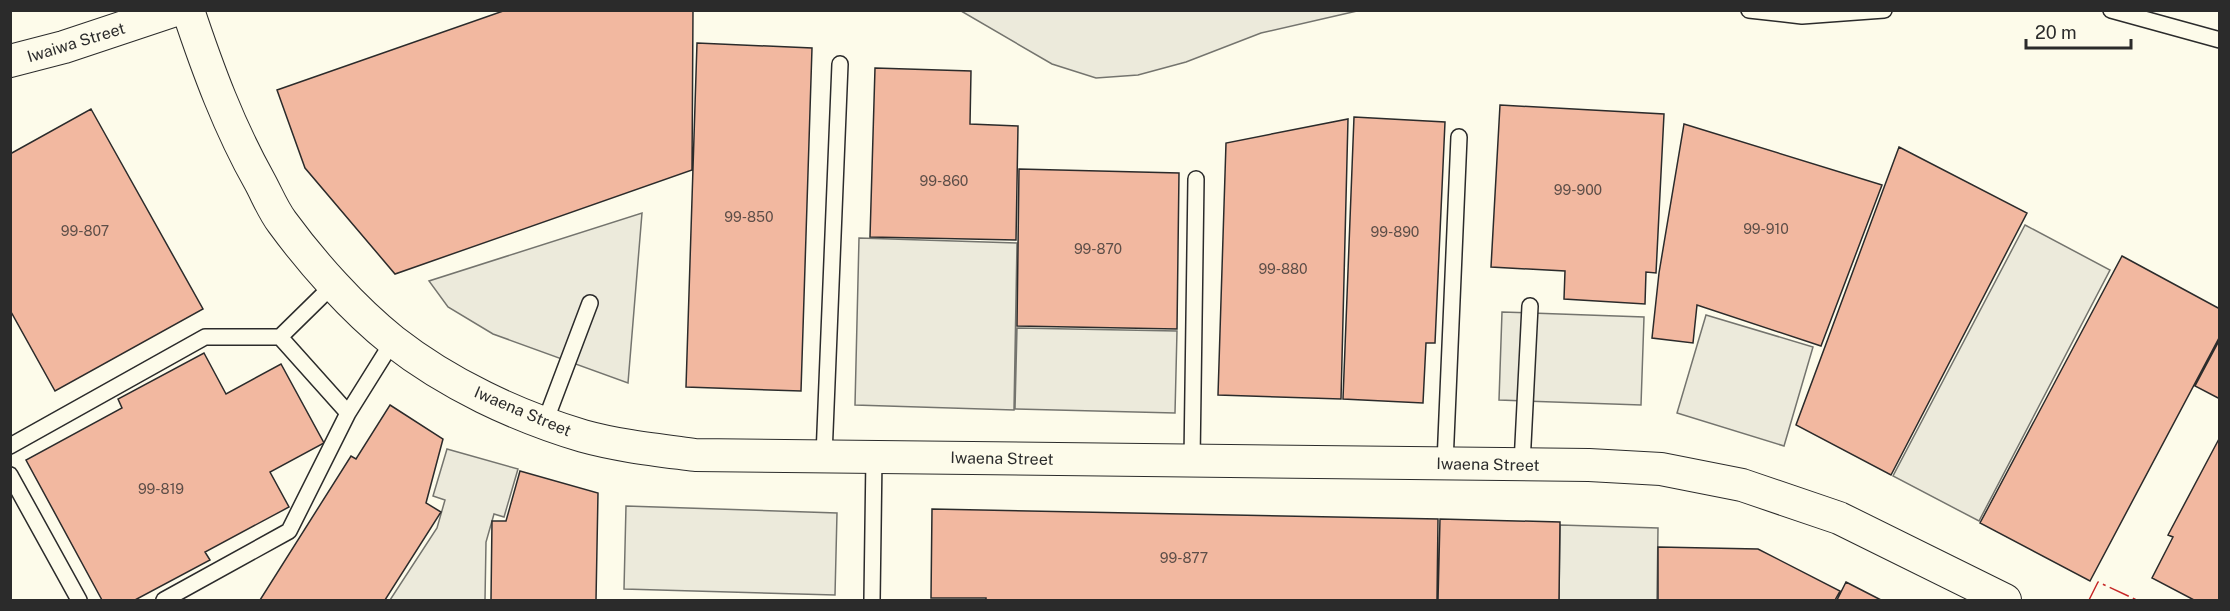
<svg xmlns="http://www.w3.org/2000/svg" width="2230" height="611" font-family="'Public Sans',sans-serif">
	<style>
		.parking { fill: #eceadb; stroke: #74746e; stroke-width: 1.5 }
		.building { fill: #f2b8a0; stroke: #2b2b2b; stroke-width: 1.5 }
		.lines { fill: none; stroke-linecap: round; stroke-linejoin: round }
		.service-casing { stroke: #2b2b2b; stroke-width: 18 }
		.minor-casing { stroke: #2b2b2b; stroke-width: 34 }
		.service { stroke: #fdfbea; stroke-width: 15 }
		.minor { stroke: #fdfbea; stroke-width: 32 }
		.power { stroke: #c62828; stroke-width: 1.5; stroke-dasharray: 21 4.5 3 4.5; stroke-linecap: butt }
		.labels { text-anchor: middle; stroke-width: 4.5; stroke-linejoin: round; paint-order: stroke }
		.number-label { font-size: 14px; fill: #5d4e48 }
		.street-label { font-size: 16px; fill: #2b2b2b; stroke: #fdfbea }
	</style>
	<rect width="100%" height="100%" fill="#fdfbea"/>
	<path class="parking" d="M961 11H1357L1261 33 1186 62 1138 75 1096 78 1052 64Z
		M642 213 628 383 493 334 448 307 429 281Z
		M2025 225 2110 270 1979 521 1893 476Z
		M859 238 1017 243 1014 410 855 405Z
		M1502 312 1644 317 1641 405 1499 400Z
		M1706 315 1813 347 1784 446 1677 413Z
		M1017 328 1177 331 1175 413 1015 409Z
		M447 449 518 469 504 517 494 514 486 542 485 600H390L437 528 445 500 433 496Z
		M626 506 837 513 835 595 624 589Z
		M1560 525 1658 528 1657 600H1559Z"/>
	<path class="building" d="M506 10H693L692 170 395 274 305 168 277 90Z
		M697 43 812 48 801 391 686 387Z
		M875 68 971 71 970 124 1018 126 1016 240 870 237Z
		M1500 105 1664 114 1656 273 1646 272 1645 304 1564 299 1565 271 1491 267Z
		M91 109 203 309 55 391 10 310V154Z
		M1354 117 1445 122 1435 343H1426L1423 403 1343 399Z
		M1348 119 1341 399 1218 395 1226 143Z
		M1684 124 1882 185 1821 346 1697 305 1693 343 1652 338 1659 273Z
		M1899 147 2027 213 1891 475 1796 425Z
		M1019 169 1179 173 1177 329 1017 326Z
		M2122 256 2220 309V336L2090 581 1980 523Z
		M2220 339V399L2195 386Z
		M204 353 226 394 281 364 324 443 270 472 289 507 205 552 210 560 135 600H102L26 460 122 408 118 399Z
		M390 405 443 439 426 503 441 512 385 600H260L351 456 356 459Z
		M2220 437V600H2194L2152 578 2173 537 2168 535Z
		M520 471 598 493 596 600H491L492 521H506Z
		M932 509 1438 519 1437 600H986V598H931Z
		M1440 519 1560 522 1559 600H1438Z
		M1658 547 1758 549 1840 591 1835 600H1658Z
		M1846 582 1881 600H1837Z"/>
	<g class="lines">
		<defs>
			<path id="service" d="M1749 10 1802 16 1884 10
				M2111 10 2220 40
				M280 337 348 413
				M545 422 590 303
				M10 446 205 337H280L333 285
				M824 456 840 64
				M1192 460 1196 179
				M1445 463 1459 137
				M1522 464 1530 306
				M10 475 79 600
				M164 600 289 531 348 413 393 341
				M872 600 874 457"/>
			<path id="minor" d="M188 10C208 70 229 127 260 182 267 195 273 210 282 222 312 263 353 309 393 341 448 384 516 416 583 436 619 446 657 450 695 455L1589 465 1661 469 1742 485 1839 518 2005 600
				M10 61 64 47 175 10"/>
		</defs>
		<use href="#service" class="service-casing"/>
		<use href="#minor" class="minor-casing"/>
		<use href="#service" class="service"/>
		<use href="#minor" class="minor"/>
		<path class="power" d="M2089 600 2098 582 2137 600"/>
	</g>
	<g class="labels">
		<g class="number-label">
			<text x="944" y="186">99-860</text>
			<text x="1578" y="195">99-900</text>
			<text x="749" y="222">99-850</text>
			<text x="1766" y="234">99-910</text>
			<text x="85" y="236">99-807</text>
			<text x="1395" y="237">99-890</text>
			<text x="1098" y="254">99-870</text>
			<text x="1283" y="274">99-880</text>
			<text x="161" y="494">99-819</text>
			<text x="1184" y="563">99-877</text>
		</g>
		<g class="street-label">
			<text transform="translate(76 42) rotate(-17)" y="6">Iwaiwa Street</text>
			<text transform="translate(523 411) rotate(23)" y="6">Iwaena Street</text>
			<text transform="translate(1002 458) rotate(1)" y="6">Iwaena Street</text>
			<text transform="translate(1488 464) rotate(1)" y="6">Iwaena Street</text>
		</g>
	</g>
	<rect width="2230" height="611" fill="none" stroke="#2b2b2b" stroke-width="24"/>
	<path d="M2026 39v9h105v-9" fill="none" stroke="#2b2b2b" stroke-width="3"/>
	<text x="2035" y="39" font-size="18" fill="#2b2b2b" stroke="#fdfbea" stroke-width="4.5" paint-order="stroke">20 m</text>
</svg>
